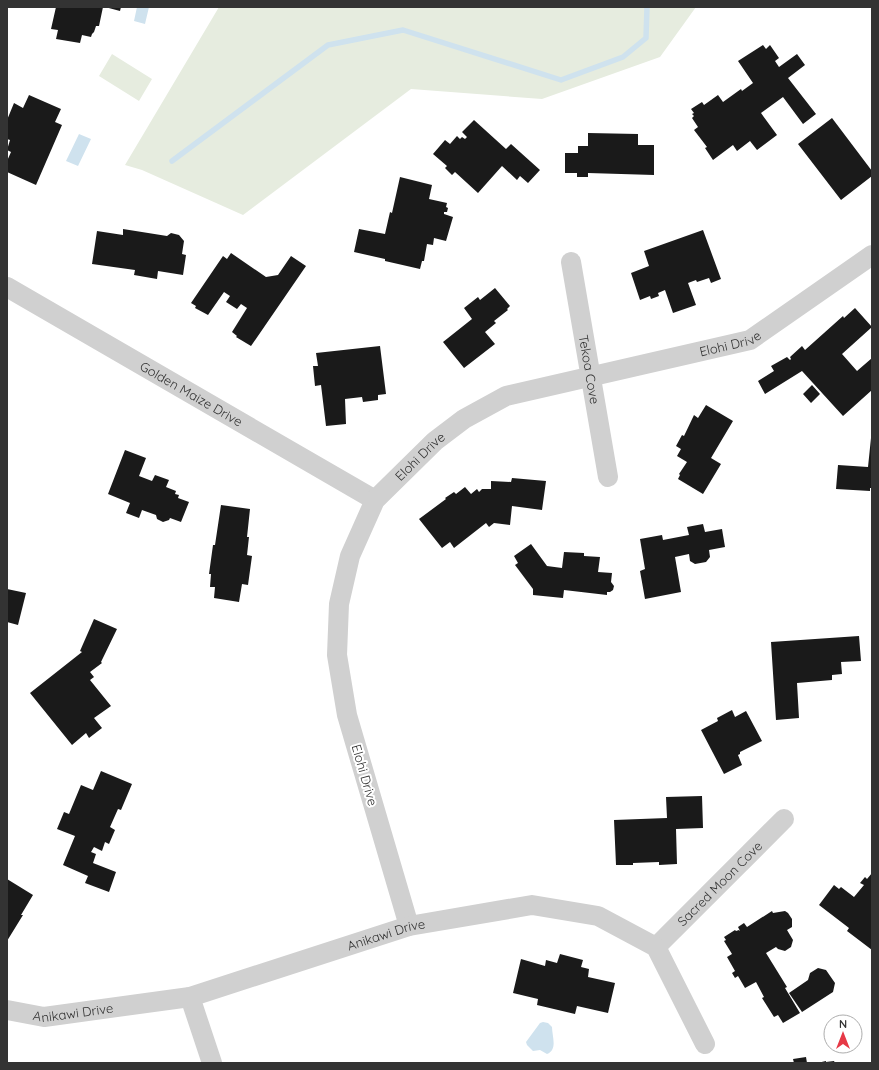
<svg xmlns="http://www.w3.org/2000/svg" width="879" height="1070" font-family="Quicksand,sans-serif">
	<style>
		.green { fill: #e6ecdf }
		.water { fill: #cfe2ee }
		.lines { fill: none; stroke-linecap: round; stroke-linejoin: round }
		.stream { stroke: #cfe2ee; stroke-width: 5.5 }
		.building { fill: #1a1a1a }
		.minor { stroke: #d0d0d0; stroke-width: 20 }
		.labels { text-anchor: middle; stroke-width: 4; stroke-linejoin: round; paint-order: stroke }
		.street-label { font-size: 13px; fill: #333; stroke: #fff }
	</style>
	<rect width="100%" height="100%" fill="#fff"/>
	<path class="green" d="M219 7H696L660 57 542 99 411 89 243 215 142 170 125 165Z
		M112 54 152 79 139 101 99 76Z"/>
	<path class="water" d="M137 7H149L145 24 134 21Z
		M79 134 91 139 78 166 66 161Z
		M543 1022 548 1023 552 1027C552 1036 558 1050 547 1054L540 1050 533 1051 527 1045 526 1042 540 1023Z"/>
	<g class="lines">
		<path class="stream" d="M172 161 328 45 403 30 561 80 623 57 646 38 647 7"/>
	</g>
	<path class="building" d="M56 7H103L99 26H96L94 32 92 34 91 37 82 35 80 43 56 39 58 30 51 29Z
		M105 7H121L120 11Z
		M763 45 766 49 770 45 779 58 775 61 779 67 797 54 805 65 788 78 816 114 803 124 783 97 761 113 777 135 757 150 750 141 737 151 733 145 713 160 705 148 707 147 694 130 698 127 692 118 694 116 692 114 694 113 691 109 702 102 704 105 718 95 723 102 741 89 742 91 753 83 738 61Z
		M29 95 61 109 55 122 62 125 36 185 7 172V161L11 152 7 150 10 140 7 139V120L14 103 23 108Z
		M832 118 872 171V176L841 200 798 144Z
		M474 120 506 149 511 144 540 170 528 183 520 176 517 180 502 166 478 193 455 172 452 175 445 168 447 166 433 154 445 140 450 144 457 136 460 139 462 137 465 139 467 137 462 132Z
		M588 133 638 134V145H654V175L588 173V177H577V173H565V153H578V146H588Z
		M400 177 432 185 429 199 447 203 446 207 448 208 447 212H444V214L453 217 446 241 434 238 433 245 427 244 424 261H422L420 269 385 261V259L354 252 359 229 385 234 390 212 392 213Z
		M123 229 167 236 171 233 179 235 184 241 182 254 186 255 183 275 158 271 157 279 134 275 135 270 92 264 97 231 123 235Z
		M703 230 721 279 711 283 709 278 697 282 696 280 688 283 696 305 673 313 665 290 658 293 659 296 651 299 650 296 640 300 631 273 649 266 644 251Z
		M231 253 266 277 278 275 291 256 306 266 251 346 236 337 237 336 232 332 247 308 241 304 237 309 226 302 230 296 224 292 208 315 195 308 196 306 191 303 223 256 227 259Z
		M495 288 510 306 507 309 508 310 494 321 496 323 485 332 495 344 464 368 443 342 472 319 464 308 478 297 480 300Z
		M855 308 872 327 842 354 857 371 872 358V390L843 416 802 371 765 394 758 381 774 371 771 366 787 357 790 360 791 359 790 357 802 346 805 350 843 316 844 318Z
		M380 346 386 394 378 395V400L363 402 362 397 345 399 346 424 326 426 321 385 315 386 313 366H318L316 353Z
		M812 385 820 394 811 403 803 394Z
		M706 405 733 421 711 458 721 464 703 494 678 479 680 475 679 474 687 462 677 456 681 449 676 446 682 435 684 436 694 415 698 418Z
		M871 438H872V488H870V491L836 489 838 465 868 467Z
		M125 450 146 458 139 476 152 481 155 475 169 480 166 487 176 491 175 494 179 495 178 498 189 502 181 522 170 518 169 520 163 522 157 519 156 515 142 510 139 518 126 513 130 503 108 494Z
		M512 478 546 481 542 510 512 506 510 525 494 523 489 527 486 523 454 548 450 542 442 548 419 519 446 499 445 498 454 492 456 494 465 487 471 494 477 489 479 492 482 489H491V481L511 482Z
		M221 505 250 509 247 537H249L247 555 252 556 248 585 242 584 239 602 214 598 215 587H210L211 574H209L213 545H215Z
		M703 524 705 532 722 529 725 547 709 550 710 557 706 562 695 564 690 561 689 554 675 557 681 592 645 599 640 571 645 569 640 539 662 535 663 540 689 535 687 527Z
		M531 544 547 566 562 568 564 552 584 553V556L600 557 598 572 612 573 611 582 614 586 613 590 610 592H607V595L564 590 563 598 533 595V589L515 565 518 563 514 556Z
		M7 589 26 593 18 625 7 622Z
		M94 619 117 629 101 662 102 663 90 672 94 677 90 680 111 706 94 718 102 728 89 738 86 733 72 745 30 693 82 652 80 651Z
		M859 636 861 661 841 662 842 674 832 675V680L797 683 799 718 776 720 771 642Z
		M732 710 735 717 746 711 762 741 740 752V754L738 755 742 765 724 774 701 730 718 721 717 718Z
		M101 771 132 784 121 810 118 809 110 827 115 830 109 844 105 842 102 851 94 847 91 852 96 854 93 863 116 872 109 892 85 883 88 876 63 865 75 836 57 829 64 812 69 814 81 785 93 790Z
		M702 796 703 828 676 829 677 864 659 865V862L633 863V865H616L614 820 667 818 666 797Z
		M872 873V950L847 931 849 928 819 905 834 885 839 889 841 887 854 897 864 885 860 883 865 877 867 879Z
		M7 879 33 895 21 915H23L7 941Z
		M772 911 773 913 785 911 788 913 792 919V927L787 930 793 940 791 947 785 951 778 949 776 947 766 953 787 987 785 988 800 1013 783 1023 778 1015 774 1017 762 998 764 997 756 982 745 988 738 976 735 978 732 973 735 971 727 957 732 954 724 941 726 940 724 937 735 930 736 931 739 930 740 931 738 927 744 923 747 927Z
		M560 954 583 960 581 967 589 969 588 977 615 983 608 1013 577 1006 575 1014 537 1005 538 999 513 993 521 959 545 966 546 960 557 963Z
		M818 968 826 970 835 983 833 992 802 1012 789 993 808 980 810 973Z
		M806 1057 807 1063H794L793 1059Z
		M826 1061V1062L834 1061 835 1063H817Z"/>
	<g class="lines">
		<g class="minor">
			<path id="s1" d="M571 262 608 477"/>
			<path id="s2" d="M7 287 375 500"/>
			<path id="s3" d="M409 926 347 715 337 655 339 604 350 556 375 500 435 441 464 419 506 396 750 340 872 255"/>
			<path id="s4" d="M656 947 784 819"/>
			<path d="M190 997 212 1063"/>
			<path id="s5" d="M7 1010 44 1017 190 997 409 926 532 905 598 916 656 947 705 1044"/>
		</g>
	</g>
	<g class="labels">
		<g class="street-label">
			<text dy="5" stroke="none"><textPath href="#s3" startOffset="841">Elohi Drive</textPath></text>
			<text dy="5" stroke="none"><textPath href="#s1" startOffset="109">Tekoa Cove</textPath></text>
			<text dy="5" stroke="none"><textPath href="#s2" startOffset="213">Golden Maize Drive</textPath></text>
			<text dy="5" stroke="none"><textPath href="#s3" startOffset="505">Elohi Drive</textPath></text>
			<text transform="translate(365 775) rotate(74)" y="5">Elohi Drive</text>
			<text dy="5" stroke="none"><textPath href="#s4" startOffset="90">Sacred Moon Cove</textPath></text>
			<text dy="5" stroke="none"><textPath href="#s5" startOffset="391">Anikawi Drive</textPath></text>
			<text dy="5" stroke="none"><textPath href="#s5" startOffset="67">Anikawi Drive</textPath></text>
		</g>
	</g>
	<rect width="879" height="1070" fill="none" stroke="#333333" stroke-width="16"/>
	<g transform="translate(843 1034)"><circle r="19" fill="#ffffff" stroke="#adadad"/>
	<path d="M0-3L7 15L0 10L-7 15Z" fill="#e63946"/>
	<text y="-6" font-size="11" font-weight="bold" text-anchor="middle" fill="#333333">N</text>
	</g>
</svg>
